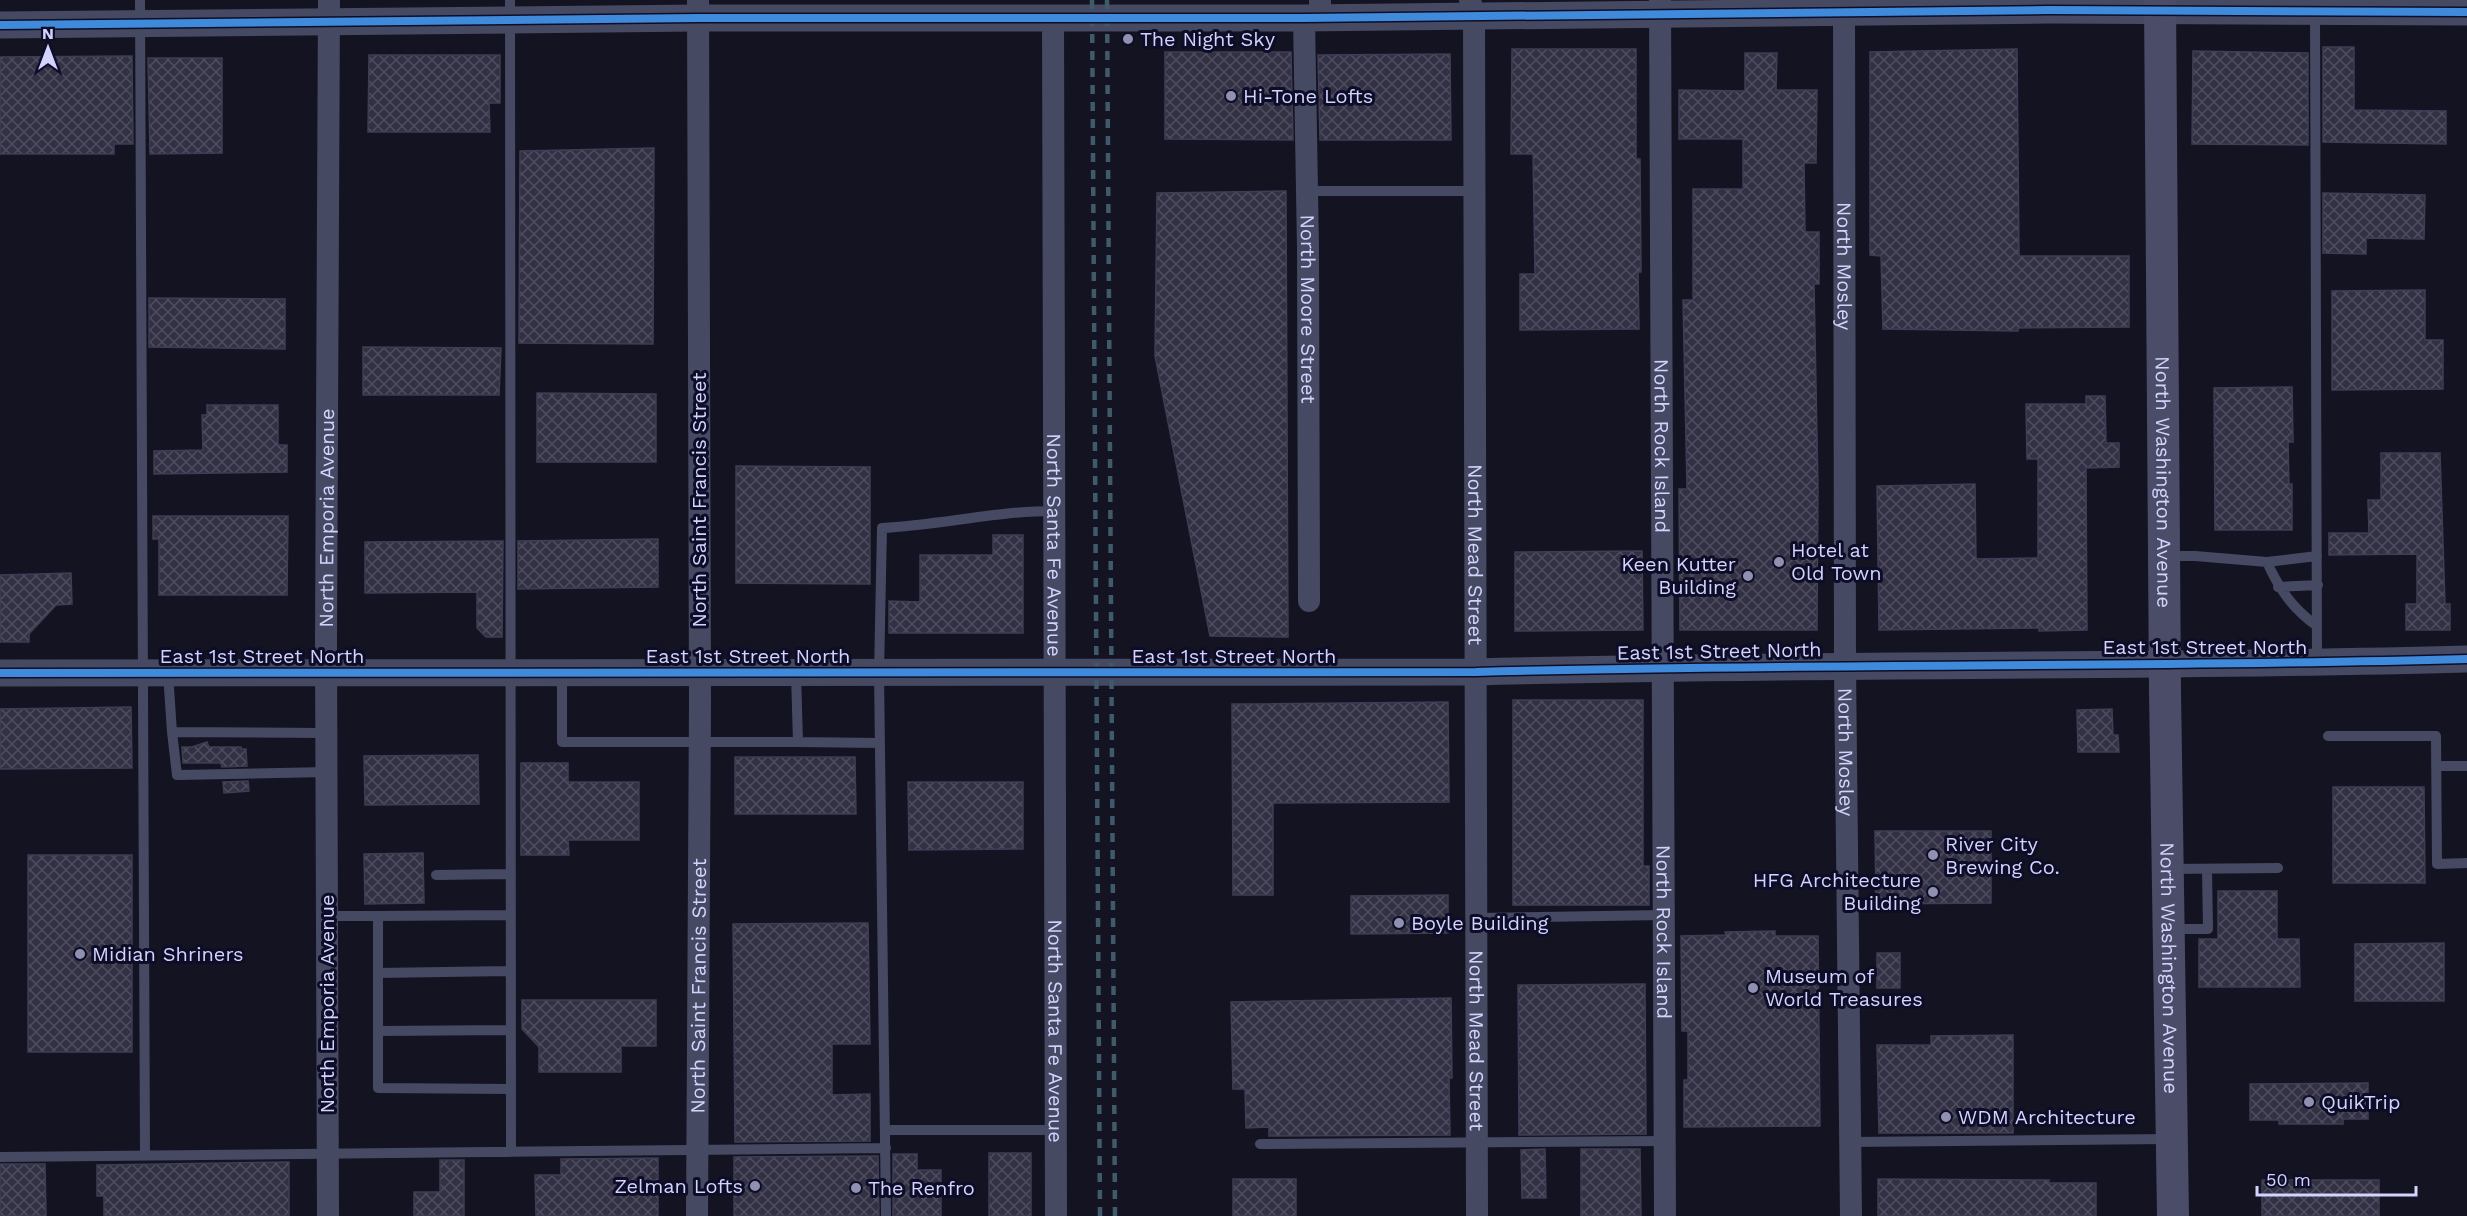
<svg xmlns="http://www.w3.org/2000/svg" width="2467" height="1216" font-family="'Work Sans',sans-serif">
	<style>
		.building { fill: url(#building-cross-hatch); stroke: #3e3d56; stroke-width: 1.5 }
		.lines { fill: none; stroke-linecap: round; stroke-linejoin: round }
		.service { stroke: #464962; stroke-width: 10 }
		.minor { stroke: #464962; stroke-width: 22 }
		.tertiary { stroke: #464962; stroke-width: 27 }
		.secondary { stroke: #4b4d68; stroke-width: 32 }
		.rail { stroke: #3f5a68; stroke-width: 4.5; stroke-dasharray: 9 8; stroke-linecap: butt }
		.cycleway-casing { stroke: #0e0d27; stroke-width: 11 }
		.cycleway { stroke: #408adc; stroke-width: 8 }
		.poi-dot { fill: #9090b1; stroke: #0e0d27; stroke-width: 2 }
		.labels { text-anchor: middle; stroke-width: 6; stroke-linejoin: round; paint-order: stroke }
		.poi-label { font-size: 20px; fill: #d2d3ff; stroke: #0e0d27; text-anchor: start }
		.street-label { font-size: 20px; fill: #d2d3ff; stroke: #0e0d27 }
	</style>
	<defs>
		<pattern id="building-cross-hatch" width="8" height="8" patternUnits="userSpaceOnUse" patternTransform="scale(1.5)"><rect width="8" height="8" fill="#323043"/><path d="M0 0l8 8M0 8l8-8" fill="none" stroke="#4f4d5f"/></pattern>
	</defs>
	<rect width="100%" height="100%" fill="#141321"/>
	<path class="building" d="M2323 47H2354V110L2446 111V144L2323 142Z
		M1512 49H1636V159H1640L1641 272H1638L1639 329 1520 330V274H1535L1533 154H1511Z
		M2017 49 2019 256H2129V327L2018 328V331L1883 329 1881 256 1870 255V52Z
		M2193 51 2308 53V145L2192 144Z
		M1165 52H1291L1293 140 1165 139Z
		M1745 53H1777L1776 90H1817L1816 163H1804L1805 232H1819V284H1814L1818 487 1817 630H1680L1679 489H1687L1683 300H1693V189H1743V139H1679V90L1745 91Z
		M1450 54 1451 140H1320L1318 55Z
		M369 55H500V103H489L490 132H368Z
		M132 56 133 144H114V154H0V57Z
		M148 58H222V153L150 154Z
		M654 148 653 344 519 343 520 151Z
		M1286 191 1288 637 1210 636 1155 356 1157 193Z
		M2323 193 2425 195 2424 239 2366 238V254L2323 253Z
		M2425 290V340H2443V389L2332 390V291Z
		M149 298 285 299V349L149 347Z
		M363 347 501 348 499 395H363Z
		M2292 387 2293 442H2288L2289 484H2292V530H2215L2214 388Z
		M537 393 656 394V462H537Z
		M2086 396H2105L2106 443H2119V467L2086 468 2087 630 2039 631V628L1879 630 1877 486 1975 484 1976 559 2038 558V459H2027L2026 404H2086Z
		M207 405H278V445H287V472L154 474V451L203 450 202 415H207Z
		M2381 453H2440L2445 604H2450V630H2406V604H2417V554L2329 555V533H2369L2368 500H2381Z
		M736 466 870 467V584L736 583Z
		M153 516H288L287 595H159V539H153Z
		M993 535H1023V633H889V601L920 602V555H993Z
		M658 539V587L518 589V541Z
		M503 541 502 637H486L477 628V592L365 593V542Z
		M1642 551 1643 630 1515 631V552Z
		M71 573 72 604 56 605 29 634V642H0V575Z
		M1513 700H1643V866H1649V905H1513Z
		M1448 702 1449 802 1273 803V895H1233L1232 704Z
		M131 707 132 768 0 769V709Z
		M2112 709 2113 735H2118L2119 752H2078L2077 710Z
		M207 742 209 747H241V749H246L247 766 222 767 221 763H183L182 747H192Z
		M478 755 479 804 365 805 364 756Z
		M735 757H855L856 814H735Z
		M521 763H568V782H639V840H568L569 855H521Z
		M248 781 249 791 224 793 223 782Z
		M908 782H1023V849L909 850Z
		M2333 787H2424L2425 883H2333Z
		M1875 831H1991V903L1876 904Z
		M423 853 424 903 365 904 364 854Z
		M28 855H132V1052H28Z
		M2218 891H2277V939H2299L2300 987H2199V939H2218Z
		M1448 895V933L1351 934V896Z
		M868 923 870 1044H832V1095L870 1094V1141L735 1142 733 924Z
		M1775 931V936H1818L1820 1126 1684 1127V1080H1688V1031H1682L1681 936 1726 935 1725 932Z
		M2444 943V1001H2355V944Z
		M1877 953H1900V988H1877Z
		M1645 984 1646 1134 1519 1135 1518 985Z
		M1451 998 1452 1078H1449L1450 1135 1269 1136V1127L1246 1128 1245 1089H1233L1231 1002Z
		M522 1000H656V1046H621V1072H539V1047L522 1029Z
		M2013 1035V1133H1879L1877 1045H1931V1036Z
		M2368 1083V1119H2343V1124H2279V1120H2250V1084Z
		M1545 1149 1546 1198H1522L1521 1150Z
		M1581 1149H1640L1641 1216H1581Z
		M989 1153H1031V1216H989Z
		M893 1154H917V1170H941V1216H893Z
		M878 1156 879 1216H734V1157Z
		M658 1158V1216H536L535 1175H561V1159Z
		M440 1160H464V1216H414V1192H440Z
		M289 1162V1216H104V1196H97V1165Z
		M0 1164H45L46 1216H0Z
		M1233 1179H1296V1216H1233Z
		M1878 1179 2049 1180V1183H2096V1216H1878Z
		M2262 1180H2379V1216H2262Z"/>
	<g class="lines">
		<path class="service" d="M140 0 145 1155
			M510 0 511 1152
			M2315 12 2317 662
			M1307 191H1474
			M2167 556H2195L2267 562 2317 556
			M2267 562C2279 589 2293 609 2317 626
			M2278 587 2318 585
			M168 673 172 732
			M562 673V742H798L796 674
			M326 733 172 732 177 775 327 772
			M2328 736H2436L2437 864 2467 863
			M798 742 880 743
			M2436 766H2467
			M2171 869 2278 868
			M436 875 511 874
			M327 916H378
			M1476 918 1664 915
			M2172 929H2208L2207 869
			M511 971 378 973V1031L511 1030
			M378 973V916L511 915
			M378 1031V1088L511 1089
			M885 1130H1056
			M1850 1142 2171 1139
			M1260 1144 1665 1141
			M0 1157 886 1148
			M886 1216 879 673 882 528C940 525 996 511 1053 511"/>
		<g class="minor">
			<path d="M1320 0V18"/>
			<path id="s1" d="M1470 0 1474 15 1477 1216"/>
			<path id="s2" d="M1660 0 1665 1216"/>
			<path id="s3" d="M1844 0 1845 666 1851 1216"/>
			<path id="s4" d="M1053 17 1056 1216"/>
			<path id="s5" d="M1304 18 1308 248 1309 601"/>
			<path id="s6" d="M328 1216 326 643 329 0"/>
			<path id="s7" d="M697 1216 700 702 698 0"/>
		</g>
		<path class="tertiary" d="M0 25 698 18H1304L2049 10 2467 12
			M0 673 1476 672C1806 663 2137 668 2467 659"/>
		<path class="secondary" id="s8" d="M2160 0 2165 691 2173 1216"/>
		<path class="rail" d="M1092 0 1100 1216
			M1107 0 1115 1216"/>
		<defs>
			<path id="cycleway" d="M0 25 698 18H1304L2049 10 2467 12
				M0 673 1476 672C1806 663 2137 668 2467 659"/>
		</defs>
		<use href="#cycleway" class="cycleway-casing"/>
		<use href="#cycleway" class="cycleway"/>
	</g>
	<g class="poi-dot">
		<circle cx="1128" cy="39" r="6"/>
		<circle cx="1231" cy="96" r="6"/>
		<circle cx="1779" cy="562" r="6"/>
		<circle cx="1748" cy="576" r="6"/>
		<circle cx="1933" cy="855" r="6"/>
		<circle cx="1933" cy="892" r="6"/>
		<circle cx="1399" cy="923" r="6"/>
		<circle cx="80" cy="954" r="6"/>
		<circle cx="1753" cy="988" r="6"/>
		<circle cx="2309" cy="1102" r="6"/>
		<circle cx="1946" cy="1117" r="6"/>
		<circle cx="755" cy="1186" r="6"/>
		<circle cx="856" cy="1188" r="6"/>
	</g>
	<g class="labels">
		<g class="poi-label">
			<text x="1140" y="46">The Night Sky</text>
			<text x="1243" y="103">Hi-Tone Lofts</text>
			<text x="1791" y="557">Hotel at<tspan x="1791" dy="23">Old Town</tspan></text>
			<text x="1736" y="571" text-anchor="end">Keen Kutter<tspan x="1736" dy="23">Building</tspan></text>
			<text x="1945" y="851">River City<tspan x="1945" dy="23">Brewing Co.</tspan></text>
			<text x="1921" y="887" text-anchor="end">HFG Architecture<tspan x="1921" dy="23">Building</tspan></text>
			<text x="1411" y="930">Boyle Building</text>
			<text x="92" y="961">Midian Shriners</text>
			<text x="1765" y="983">Museum of<tspan x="1765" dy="23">World Treasures</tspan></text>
			<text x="2321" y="1109">QuikTrip</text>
			<text x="1958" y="1124">WDM Architecture</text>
			<text x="743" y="1193" text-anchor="end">Zelman Lofts</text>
			<text x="868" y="1195">The Renfro</text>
		</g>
		<g class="street-label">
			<text dy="7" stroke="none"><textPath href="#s3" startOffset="266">North Mosley</textPath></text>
			<text dy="7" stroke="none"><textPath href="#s5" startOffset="291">North Moore Street</textPath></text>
			<text dy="7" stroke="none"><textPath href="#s2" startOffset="446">North Rock Island</textPath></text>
			<text dy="7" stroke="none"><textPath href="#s8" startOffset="482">North Washington Avenue</textPath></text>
			<text transform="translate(699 500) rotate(-90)" y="7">North Saint Francis Street</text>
			<text dy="7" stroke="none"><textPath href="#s6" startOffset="698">North Emporia Avenue</textPath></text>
			<text dy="7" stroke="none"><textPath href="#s4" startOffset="528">North Santa Fe Avenue</textPath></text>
			<text dy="7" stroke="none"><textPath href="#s1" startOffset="555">North Mead Street</textPath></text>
			<text x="2205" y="654">East 1st Street North</text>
			<text transform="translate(1719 651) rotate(-1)" y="7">East 1st Street North</text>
			<text x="262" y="663">East 1st Street North</text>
			<text x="748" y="663">East 1st Street North</text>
			<text x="1234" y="663">East 1st Street North</text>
			<text dy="7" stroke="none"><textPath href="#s3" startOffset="752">North Mosley</textPath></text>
			<text dy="7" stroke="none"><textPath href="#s2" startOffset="932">North Rock Island</textPath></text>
			<text dy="7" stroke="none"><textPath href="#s8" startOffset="968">North Washington Avenue</textPath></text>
			<text dy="7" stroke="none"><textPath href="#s7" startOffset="230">North Saint Francis Street</textPath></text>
			<text transform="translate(327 1004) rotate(-90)" y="7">North Emporia Avenue</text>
			<text dy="7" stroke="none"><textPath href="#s4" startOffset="1014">North Santa Fe Avenue</textPath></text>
			<text dy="7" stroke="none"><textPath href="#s1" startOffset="1041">North Mead Street</textPath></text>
		</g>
	</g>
	<g transform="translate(48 48)" stroke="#0e0d27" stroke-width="4.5" paint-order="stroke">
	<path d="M0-4.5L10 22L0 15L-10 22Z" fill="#d2d3ff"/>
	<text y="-9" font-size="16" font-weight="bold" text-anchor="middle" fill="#d2d3ff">N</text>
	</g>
	<path d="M2257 1186v9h159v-9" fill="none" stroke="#d2d3ff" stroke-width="3"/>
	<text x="2266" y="1186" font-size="18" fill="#d2d3ff" stroke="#0e0d27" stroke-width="4.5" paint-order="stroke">50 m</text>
</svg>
